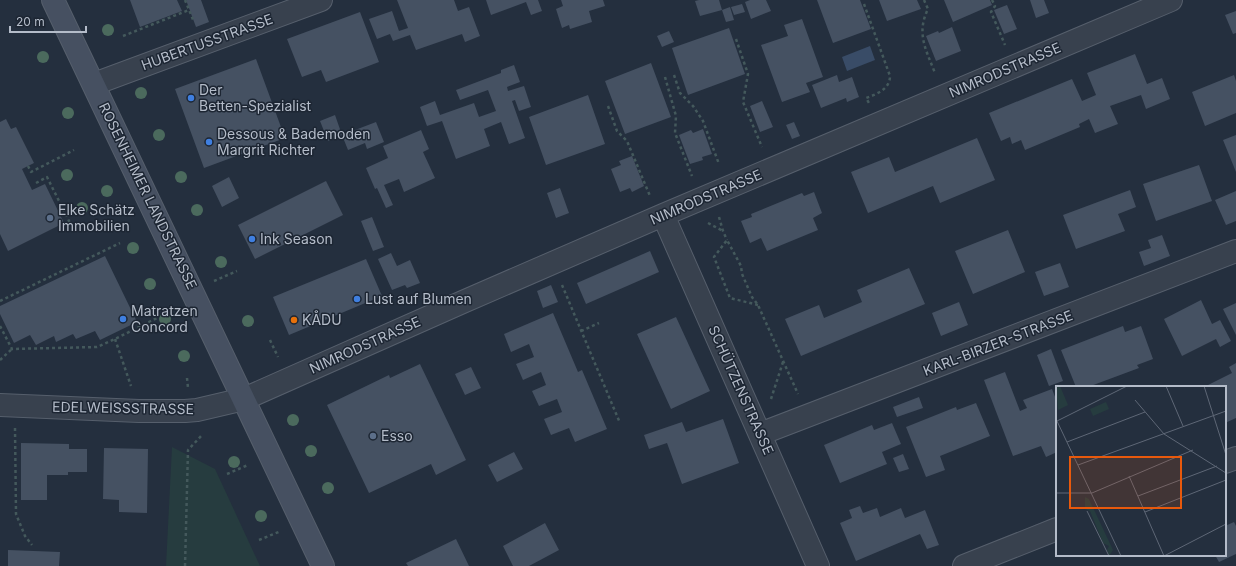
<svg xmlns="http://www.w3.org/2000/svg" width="1236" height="566" font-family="Inter,sans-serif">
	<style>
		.green { fill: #263c3f }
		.water { fill: #394c67 }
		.building { fill: #455162 }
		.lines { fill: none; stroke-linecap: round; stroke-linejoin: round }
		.street-casing { stroke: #565f6c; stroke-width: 24 }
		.secondary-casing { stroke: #565f6c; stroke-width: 24 }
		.path { stroke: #44595c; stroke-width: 2.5; stroke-dasharray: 3 3; stroke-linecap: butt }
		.street { stroke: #38414e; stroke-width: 22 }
		.secondary { stroke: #465061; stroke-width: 22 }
		.tree { fill: #4b6a5d }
		.shop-dot { fill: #3f7fe0; stroke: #1d2633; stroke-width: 1.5 }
		.service-dot { fill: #5c6f8a; stroke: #1d2633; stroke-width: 1.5 }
		.food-dot { fill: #e8710a; stroke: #1d2633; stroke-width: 1.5 }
		.labels { text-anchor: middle; stroke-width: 3; stroke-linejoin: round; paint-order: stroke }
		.street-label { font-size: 14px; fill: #b4bcc9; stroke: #1d2633 }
		.poi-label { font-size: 14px; fill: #b4bcc9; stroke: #1d2633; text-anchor: start }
		.inset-road { fill: none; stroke: #5e6776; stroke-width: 1 }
		.view { fill: #e8590c; fill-opacity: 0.15; stroke: #e8590c; stroke-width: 2 }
		.inset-edge { fill: none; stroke: #b4bcc9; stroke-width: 2 }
	</style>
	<rect width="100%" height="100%" fill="#242f3e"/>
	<path class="green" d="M172 447 215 469 260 566H166Z"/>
	<path class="water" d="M870 46 875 60 847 71 842 57Z"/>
	<path class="building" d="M130 0H177L182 11 140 27Z
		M186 0H201L209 22 196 27Z
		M397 0H454L458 11 469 7 480 36 465 42 462 34 416 50 410 35 393 41 390 34 377 39 369 19 392 11 399 31 408 28Z
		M486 0H538L542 11 531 15 526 2 491 15Z
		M561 0H603L605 6 589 11 592 22 570 29 569 25 562 28 556 9 563 6Z
		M699 0H719L722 10 700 16 695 1Z
		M750 0H766L771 11 751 19 745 2Z
		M817 0H860L871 29 833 43Z
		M879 0H917L921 9 887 21Z
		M944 0H990L992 5 953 22Z
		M1030 0H1044L1049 13 1036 18Z
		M742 4 745 12 734 15 731 7Z
		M1007 5 1017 29 1004 34 994 10Z
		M730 7 734 20 726 22 722 10Z
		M1236 11V33L1233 34 1225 15Z
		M360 12 379 62 326 82 321 70 302 77 287 39Z
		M802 19 823 77 806 83 810 92 782 102 761 45 788 36 784 25Z
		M952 27 961 51 936 61 926 36 938 31 939 33Z
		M729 28 745 74 688 95 672 48Z
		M669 31 674 42 662 47 657 36Z
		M1135 54 1147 84 1162 78 1170 99 1146 109 1141 95 1110 106 1118 124 1095 133 1089 119 1079 124 1080 127 1025 150 1021 140 1012 144 1010 137 1001 141 989 113 1072 79 1082 101 1096 95 1087 73Z
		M256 59 285 138 204 168 175 89Z
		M651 63 671 117 625 134 605 81Z
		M514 65 520 82 507 87 508 91 524 86 531 107 519 111 515 100 512 101 525 138 509 144 501 122 484 129 490 146 456 159 442 121 427 126 420 107 435 101 440 115 474 103 479 117 496 111 488 90 460 100 456 90 501 73V70Z
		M837 75 839 82 852 77 859 97 847 102 846 98 821 108 812 85Z
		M1234 75 1236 81V113L1205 126 1192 92Z
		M588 95 605 144 546 165 529 117Z
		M762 101 773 127 760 132 750 106Z
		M335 115 342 135 376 122 384 142 367 149 365 143 348 150 342 135 328 141 320 121Z
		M6 119 11 129 16 127 34 163 22 169 32 190 45 184 64 223 8 251 0 234V122Z
		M794 122 800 136 792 139 786 125Z
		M703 129 712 154 702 157 703 160 690 164 679 135 691 130 693 133Z
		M421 130 429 149 423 152 435 178 404 192 399 179 384 185 393 205 386 208 377 188 375 189 366 168 388 158 383 146Z
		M1236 135V172L1223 140Z
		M977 138 995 180 940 203 933 186 868 213 851 172 889 157 895 172Z
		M632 156 644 186 632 192 630 188 620 192 611 169 621 165 619 161Z
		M1199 165 1212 201 1156 221 1143 184Z
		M229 177 239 198 222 207 212 186Z
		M326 181 343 215 255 259 238 225Z
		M560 188 569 213 556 218 547 193Z
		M1130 190 1136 207 1118 214 1125 231 1076 249 1063 215Z
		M1236 191V221L1226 225 1215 200Z
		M814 192 822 213 813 218 818 230 767 251 761 238 750 243 741 221 752 217 751 214 802 193 804 196Z
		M372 217 384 247 373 251 361 221Z
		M1008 230 1025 272 973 294 955 251Z
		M1162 235 1170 256 1144 266 1139 252 1151 248 1148 240Z
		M650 251 659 272 586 304 577 283Z
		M391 253 397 266 410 260 420 283 407 288 405 285 392 290 378 259Z
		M105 256 137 322 100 340 95 331 76 339 73 334 56 342 54 336 36 345 30 335 14 343 0 314V306Z
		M366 259 382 296 289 335 273 297Z
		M1060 263 1069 287 1044 296 1035 272Z
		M909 268 925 304 801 356 785 319 819 305 824 318 862 302 857 290Z
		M551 285 558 302 543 308 537 291Z
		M1201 300 1212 324 1220 320 1231 341 1220 347 1216 339 1182 356 1164 319Z
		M959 302 968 325 941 336 932 313Z
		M1236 303V335L1223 309Z
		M553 313 578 372 582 370 607 429 575 442 569 428 551 435 544 419 562 412 557 399 539 406 532 391 546 385 541 372 523 380 516 364 534 357 529 344 511 352 504 334Z
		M676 317 710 391 671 409 637 334Z
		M1123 326 1125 332 1141 326 1153 359 1137 365 1139 368 1088 387H1076L1061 350Z
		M1051 349 1063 381 1049 386 1037 355Z
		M1236 363V418L1225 423V387H1204L1232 373 1229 367Z
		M420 364 466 460 436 475 431 464 369 493 327 405 389 375 390 378Z
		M471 367 481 388 465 395 455 374Z
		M1005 372 1020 411 1027 408 1023 400 1052 389 1057 402V452L1046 457 1041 446 1013 456 984 380Z
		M919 397 923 408 897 417 893 407Z
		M976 403 990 436 940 456 945 470 926 477 906 427 956 407 957 410Z
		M723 419 739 463 682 484 667 443 649 449 644 435 682 422 686 432Z
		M892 423 901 444 882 452 887 464 840 483 824 445 872 425 874 430Z
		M21 443 69 444V449H87V472H68V475H47V500H21Z
		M104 448 148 449 147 513 119 512V500L103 499Z
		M514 452 523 469 497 482 488 465Z
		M903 454 909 469 899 472 893 458Z
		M860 506 863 513 877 508 880 517 901 508 905 518 925 510 939 545 927 549 920 534 856 561 840 523 852 518 849 510Z
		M1234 522 1236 526V554L1219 562 1215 555H1225V526Z
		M545 523 559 550 529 566H513L503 546Z
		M456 539 469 566H408L406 563Z
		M8 550 60 552 59 566H8Z"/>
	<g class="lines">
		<defs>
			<path id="street" d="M94 84 321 0
				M663 215 818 566
				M0 405 139 411H185L197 410 244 399 465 301 663 215 1171 0
				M760 434 1236 251
				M1225 462 1236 458
				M964 566 1057 529"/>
			<path id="secondary" d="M53 0 323 566"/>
		</defs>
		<use href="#street" class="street-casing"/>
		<use href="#secondary" class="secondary-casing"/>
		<path class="path" d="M185 0 194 22
			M924 0 928 9C916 33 926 50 935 73
			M992 0 995 6 991 12 1005 45
			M864 4 890 76C890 89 877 94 866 98L869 103
			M123 36 189 10
			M736 39 748 74 743 102 762 147
			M674 75 680 93 693 106 703 121 719 164
			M665 77 676 116 675 133 692 176
			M608 106 617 131 627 141 650 196
			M28 166 31 172 74 150
			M36 183 47 177 71 225
			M719 217 723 231 727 240
			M708 223 723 231
			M214 281 237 271
			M562 285 620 423
			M0 301 120 243
			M758 305 730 298 714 257 727 240 741 266 742 274 752 297 758 305 798 394
			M0 326 12 349 97 347 115 339 157 318
			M581 331 599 323
			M115 339 131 386
			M270 340 278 357
			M0 360 12 349
			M187 378 188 388
			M771 399 783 362
			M15 428 16 514 25 536 32 545
			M227 474 248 465
			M259 540 281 531
			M185 566 188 450 203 434"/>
		<use href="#street" class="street"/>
		<use href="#secondary" class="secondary"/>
	</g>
	<g class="tree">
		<circle cx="108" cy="30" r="6"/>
		<circle cx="43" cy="57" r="6"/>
		<circle cx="141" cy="93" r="6"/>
		<circle cx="68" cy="113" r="6"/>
		<circle cx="159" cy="135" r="6"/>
		<circle cx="67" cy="175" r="6"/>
		<circle cx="181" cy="177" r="6"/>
		<circle cx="107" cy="191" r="6"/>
		<circle cx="82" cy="208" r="6"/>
		<circle cx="197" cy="210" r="6"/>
		<circle cx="133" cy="248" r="6"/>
		<circle cx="221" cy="262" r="6"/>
		<circle cx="150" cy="284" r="6"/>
		<circle cx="165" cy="319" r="6"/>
		<circle cx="248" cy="321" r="6"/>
		<circle cx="184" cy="356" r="6"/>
		<circle cx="293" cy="420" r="6"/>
		<circle cx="311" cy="451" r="6"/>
		<circle cx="234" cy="462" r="6"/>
		<circle cx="328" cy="488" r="6"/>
		<circle cx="261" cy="516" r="6"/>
	</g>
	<g class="shop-dot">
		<circle cx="191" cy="98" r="4"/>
		<circle cx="209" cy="142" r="4"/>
		<circle cx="252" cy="239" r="4"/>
		<circle cx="357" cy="299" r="4"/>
		<circle cx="123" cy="319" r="4"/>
	</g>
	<g class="service-dot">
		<circle cx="50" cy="218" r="4"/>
		<circle cx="373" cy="436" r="4"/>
	</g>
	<circle class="food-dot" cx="294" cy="320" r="4"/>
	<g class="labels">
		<g class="street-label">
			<text transform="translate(207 42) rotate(-20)" y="5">HUBERTUSSTRASSE</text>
			<text transform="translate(1005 70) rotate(-23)" y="5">NIMRODSTRASSE</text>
			<text transform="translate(148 196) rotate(64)" y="5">ROSENHEIMER LANDSTRASSE</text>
			<text transform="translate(706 197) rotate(-23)" y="5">NIMRODSTRASSE</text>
			<text transform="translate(998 343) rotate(-21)" y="5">KARL-BIRZER-STRASSE</text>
			<text transform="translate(365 345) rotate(-24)" y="5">NIMRODSTRASSE</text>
			<text transform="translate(741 390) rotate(66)" y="5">SCHÜTZENSTRASSE</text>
			<text transform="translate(123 408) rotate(1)" y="5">EDELWEISSSTRASSE</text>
		</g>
		<g class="poi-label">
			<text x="199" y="95">Der<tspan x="199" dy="16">Betten-Spezialist</tspan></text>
			<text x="217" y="139">Dessous &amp; Bademoden<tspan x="217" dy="16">Margrit Richter</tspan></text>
			<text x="58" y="215">Elke Schätz<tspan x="58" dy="16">Immobilien</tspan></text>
			<text x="260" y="244">Ink Season</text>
			<text x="365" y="304">Lust auf Blumen</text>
			<text x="131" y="316">Matratzen<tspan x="131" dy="16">Concord</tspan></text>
			<text x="302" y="325">KÅDU</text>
			<text x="381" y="441">Esso</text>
		</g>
	</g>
	<g transform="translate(1056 386)">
		<rect width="170" height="170" fill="#242f3e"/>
		<path d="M0 0H4L12 19 2 24ZM50 16 53 23 37 30 34 23ZM29 111 33 113 57 164 53 170 51 164 53 160 47 157 34 125 29 123Z" fill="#263c3f"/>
		<path class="inset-road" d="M110 0 127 40M148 0 170 69M79 14 108 48 170 87M0 33 65 170M1 35 71 0M11 56 89 26M22 79 170 25M73 90 108 170M0 107H36L137 64M82 110 161 80M31 125 53 170M89 126 170 94M108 170 170 138"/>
		<path class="view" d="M14 71H125V122H14Z"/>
		<rect width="170" height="170" class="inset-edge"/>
	</g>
	<path d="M10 26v6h76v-6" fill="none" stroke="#b4bcc9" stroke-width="2"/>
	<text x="16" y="26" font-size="12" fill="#b4bcc9" stroke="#1d2633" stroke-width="3" paint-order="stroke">20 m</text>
</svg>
